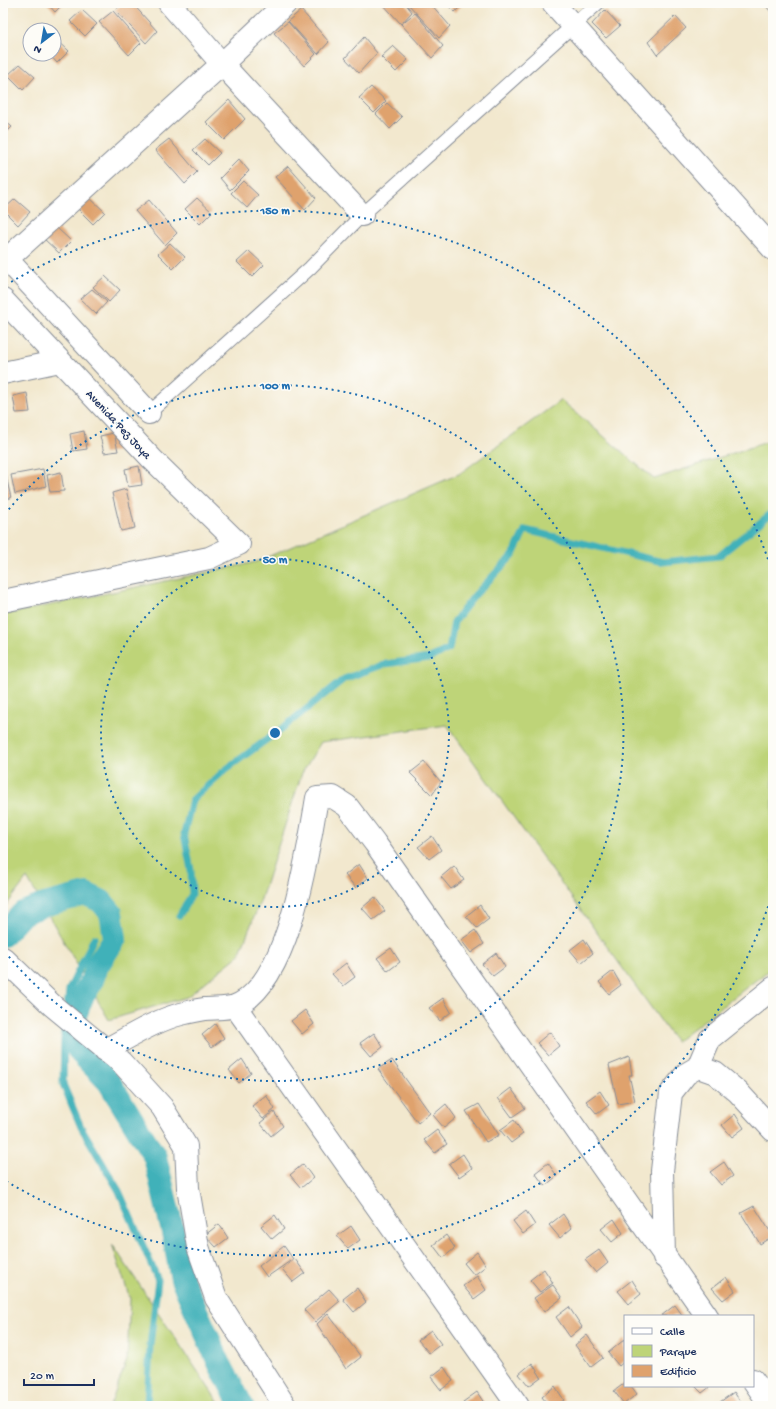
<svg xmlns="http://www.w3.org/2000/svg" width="776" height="1409" font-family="'Gochi Hand',sans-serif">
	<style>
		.green { fill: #bed478; stroke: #6c826b }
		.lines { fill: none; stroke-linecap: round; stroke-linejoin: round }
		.stream { stroke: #40b1b9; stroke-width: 7 }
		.canal { stroke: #40b1b9; stroke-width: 24 }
		.building { fill: #dfa26d }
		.lane-casing { stroke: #868c96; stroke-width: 15 }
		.street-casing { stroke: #868c96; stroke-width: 24 }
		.secondary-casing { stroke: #868c96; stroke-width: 24 }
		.lane { stroke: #fff; stroke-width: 13 }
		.street { stroke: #fff; stroke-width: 22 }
		.secondary { stroke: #fff; stroke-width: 22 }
		.ring { fill: none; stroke: #1f6fb2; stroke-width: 2; stroke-dasharray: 2 4 }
		.labels { text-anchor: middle; stroke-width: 3; stroke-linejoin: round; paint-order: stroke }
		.street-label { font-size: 12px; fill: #1b2f5e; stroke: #fdfcf7 }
		.centre { fill: #1f6fb2; stroke: #fdfcf7; stroke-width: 2 }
		.ring-label { font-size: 12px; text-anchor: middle; font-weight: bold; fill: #1f6fb2; stroke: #fdfcf7; stroke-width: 3; stroke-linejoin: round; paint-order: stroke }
	</style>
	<rect width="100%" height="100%" fill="#fdfcf7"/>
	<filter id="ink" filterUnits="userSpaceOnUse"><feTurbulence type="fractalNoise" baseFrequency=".025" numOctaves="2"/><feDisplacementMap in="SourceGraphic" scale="8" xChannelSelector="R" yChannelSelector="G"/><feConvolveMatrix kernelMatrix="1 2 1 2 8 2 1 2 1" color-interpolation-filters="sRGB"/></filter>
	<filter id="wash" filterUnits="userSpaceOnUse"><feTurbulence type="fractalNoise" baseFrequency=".012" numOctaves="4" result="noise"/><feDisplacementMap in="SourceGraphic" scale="16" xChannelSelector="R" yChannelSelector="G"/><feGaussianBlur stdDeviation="0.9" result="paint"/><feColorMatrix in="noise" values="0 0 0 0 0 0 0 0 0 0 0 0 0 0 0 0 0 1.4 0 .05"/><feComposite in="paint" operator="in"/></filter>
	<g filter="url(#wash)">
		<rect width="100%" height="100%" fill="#f2e8ce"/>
		<path class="green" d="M561 400 654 479 773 440V967L676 1042 447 725 321 742 302 773 260 902 239 955 187 997 109 1020 27 878 3 910V615L256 562 459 474Z
			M112 1244 221 1406H110L127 1360 130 1299Z"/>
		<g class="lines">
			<path class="stream" d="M179 916 192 894 191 870 184 834 192 800 225 770 284 727 344 679 385 664 430 658 449 649 454 622 474 596 513 555 525 530 663 562 719 556 773 512
				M94 938 69 990 64 1040 63 1084 81 1127 119 1191 158 1280 150 1345 147 1406"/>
			<path class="canal" d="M3 935 23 913 44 905 86 894 101 901 111 913 115 938 97 966 91 983 82 997 72 1023 73 1040 81 1053 109 1082 155 1157 173 1232 182 1279 220 1365 242 1406"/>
		</g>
		<g id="blocks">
			<path class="building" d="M47 3H64L55 12Z
				M123 3H132L157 31 146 43 115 10Z
				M382 3H405L412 12 401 24Z
				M411 3H430L450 26 439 38 409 5Z
				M445 3H464L455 12Z
				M763 3H773V13H772Z
				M82 10 97 24 85 36 70 21Z
				M301 10 329 42 318 54 288 21Z
				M605 10 620 26 606 38 592 24Z
				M113 11 141 43 129 55 99 22Z
				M415 13 443 46 432 58 401 24Z
				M675 16 686 28 657 55 648 42Z
				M288 22 316 54 304 66 274 33Z
				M54 37 69 51 57 63 49 54H54Z
				M364 37 377 53 359 73 345 58Z
				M393 46 408 60 396 72 381 57Z
				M20 64 35 77 23 90 8 75Z
				M371 87 386 101 374 113 359 98Z
				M229 100 245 119 224 140 206 122Z
				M387 103 402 117 390 129 376 114Z
				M3 119 12 127 3 136Z
				M169 139 197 172 185 184 155 150Z
				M205 139 220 153 208 165 193 150Z
				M239 159 249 171 230 190 220 178Z
				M288 166 316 198 305 210 275 177Z
				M243 181 258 195 247 208 231 193Z
				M90 198 105 212 93 224 78 209Z
				M197 198 212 212 200 224 185 209Z
				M15 199 30 212 18 225 3 210Z
				M149 200 177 233 165 245 135 211Z
				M56 227 71 241 59 253 43 238Z
				M170 243 185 257 173 269 158 254Z
				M249 251 264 265 252 277 237 262Z
				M105 276 120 290 109 302 93 287Z
				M92 289 107 302 96 314 80 299Z
				M27 393 30 412 16 413 13 396Z
				M84 431 87 449 73 451 70 434Z
				M114 433 118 451 104 453 100 436Z
				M3 465 7 479 3 480Z
				M139 466 142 485 128 487 125 469Z
				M43 469 46 486 15 494 11 475Z
				M61 472 64 491 50 492 47 475Z
				M3 480H7L11 498 3 499Z
				M126 489 135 528 121 531 112 493Z
				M424 762 441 782 432 795 410 773Z
				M432 836 441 850 429 859 418 847Z
				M359 864 368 878 356 888 345 875Z
				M454 866 464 880 451 889 441 877Z
				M375 897 385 911 373 920 362 908Z
				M480 905 489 919 477 928 466 916Z
				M475 930 484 944 471 953 461 940Z
				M584 939 593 953 581 963 570 950Z
				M391 948 400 962 388 971 377 958Z
				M496 953 505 967 493 976 482 964Z
				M346 963 355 977 343 986 332 974Z
				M613 971 621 985 609 994 599 982Z
				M443 998 451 1012 440 1021 429 1008Z
				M305 1010 314 1024 302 1034 291 1021Z
				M215 1024 224 1038 212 1047 202 1035Z
				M550 1032 559 1046 548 1055 537 1043Z
				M374 1033 383 1047 371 1056 360 1043Z
				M629 1057 632 1075H629L635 1101 618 1104 609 1065Z
				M242 1059 251 1073 239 1083 229 1070Z
				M392 1060 430 1113 418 1123 378 1069Z
				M511 1088 525 1108 512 1117 498 1098Z
				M600 1091 609 1105 597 1114 586 1101Z
				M266 1095 275 1109 263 1119 252 1106Z
				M446 1104 456 1118 444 1128 433 1115Z
				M479 1104 499 1135 486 1142 466 1111Z
				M274 1112 283 1126 271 1136 260 1123Z
				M735 1114 744 1128 732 1137 722 1125Z
				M514 1120 523 1134 511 1143 500 1130Z
				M437 1130 447 1144 435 1153 424 1140Z
				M463 1154 472 1168 459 1177 449 1164Z
				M724 1162 733 1176 721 1185 710 1172Z
				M548 1163 557 1176 545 1186 535 1173Z
				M303 1164 313 1178 301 1188 290 1175Z
				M754 1206 773 1236 760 1244 741 1213Z
				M526 1211 535 1225 523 1234 513 1221Z
				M563 1214 572 1228 560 1238 549 1225Z
				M275 1215 284 1229 272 1239 261 1226Z
				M614 1219 623 1233 612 1242 601 1229Z
				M219 1224 228 1238 216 1247 205 1235Z
				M351 1226 360 1240 348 1249 337 1236Z
				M446 1235 455 1248 443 1258 433 1245Z
				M284 1246 293 1259 267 1277 259 1266Z
				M599 1250 608 1263 596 1273 585 1260Z
				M477 1252 486 1266 474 1275 464 1263Z
				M295 1259 305 1273 293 1282 282 1269Z
				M544 1269 553 1283 540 1292 530 1280Z
				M477 1276 486 1290 474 1299 463 1286Z
				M726 1277 735 1291 723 1300 712 1288Z
				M632 1280 641 1294 629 1304 618 1291Z
				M553 1285 562 1298 544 1312 534 1298Z
				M357 1288 366 1302 354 1312 343 1299Z
				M329 1289 340 1301 315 1322 304 1310Z
				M675 1305 683 1316H661Z
				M569 1307 582 1327 570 1337 556 1317Z
				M328 1314 361 1357 346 1369 317 1324Z
				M431 1330 441 1344 429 1353 418 1340Z
				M587 1335 603 1358 591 1367 575 1345Z
				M625 1339V1361L619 1366 608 1353Z
				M532 1363 541 1377 529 1386 519 1374Z
				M444 1367 453 1381 441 1390 431 1377Z
				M625 1383V1386H631L637 1394 624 1404 614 1391Z
				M555 1386 564 1400 556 1406H549L542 1397Z
				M695 1386H711L702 1393Z
				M477 1392 486 1406H466L463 1402Z
				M734 1392 743 1406H723L720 1402Z"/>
		</g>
	</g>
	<g filter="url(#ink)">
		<use href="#blocks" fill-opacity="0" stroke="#868c96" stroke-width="1"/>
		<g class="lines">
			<defs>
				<path id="lane" d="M149 413 310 268 362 215 598 3"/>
				<path id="street" d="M169 3 222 64 362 215
					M553 3 773 249
					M3 255 149 413
					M7 259 222 64 286 3
					M3 300 152 459 239 544 209 558 3 601
					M3 373 60 361
					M235 1006 518 1406
					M105 1050C130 1037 154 1021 181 1014 189 1012 197 1010 205 1009 214 1008 227 1009 235 1006 290 984 308 850 317 798L333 797 347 806 375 843 707 1316
					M698 1067 710 1039 773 988
					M664 1257 662 1171 671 1093 686 1074 698 1067 715 1073 738 1092 773 1130
					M753 1380 771 1406"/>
				<path id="secondary" d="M3 958 53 1006 121 1062 162 1107 186 1146 188 1188 198 1247 216 1298 285 1406"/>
			</defs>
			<use href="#lane" class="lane-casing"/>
			<use href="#street" class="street-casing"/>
			<use href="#secondary" class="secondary-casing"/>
			<use href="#lane" class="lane"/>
			<use href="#street" class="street"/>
			<use href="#secondary" class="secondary"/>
		</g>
	</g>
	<g class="ring">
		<circle cx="275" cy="733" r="174"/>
		<path d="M5 514A348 348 0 1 1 5 952"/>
		<path d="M772 895A523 523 0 0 1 6 1181M6 285A523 523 0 0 1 772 571"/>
	</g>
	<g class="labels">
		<g class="street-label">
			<text transform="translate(119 424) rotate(47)" y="4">Avenida Pez Joya</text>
		</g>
	</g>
	<circle cx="275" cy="733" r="6" class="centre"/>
	<g class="ring-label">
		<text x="275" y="214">150 m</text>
		<text x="275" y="389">100 m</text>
		<text x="275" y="563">50 m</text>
	</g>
	<rect width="776" height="1409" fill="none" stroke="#fdfcf7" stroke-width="16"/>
	<rect x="624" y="1315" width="130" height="72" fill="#fdfcf7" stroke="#a3aaba"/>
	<rect x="632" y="1328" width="20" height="6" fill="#ffffff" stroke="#a3aaba"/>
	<text x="660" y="1335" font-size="12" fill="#1b2f5e">Calle</text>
	<rect x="632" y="1345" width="20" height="12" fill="#bed478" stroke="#a3aaba"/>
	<text x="660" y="1355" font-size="12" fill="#1b2f5e">Parque</text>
	<rect x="632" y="1365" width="20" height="12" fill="#dfa26d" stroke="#a3aaba"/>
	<text x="660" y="1375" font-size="12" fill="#1b2f5e">Edificio</text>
	<g transform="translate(42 42) rotate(211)"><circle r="19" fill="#fdfcf7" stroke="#a3aaba"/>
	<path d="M0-3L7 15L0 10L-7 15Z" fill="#1f6fb2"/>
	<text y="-6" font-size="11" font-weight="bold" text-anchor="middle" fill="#1b2f5e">N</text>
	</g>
	<path d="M24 1379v6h70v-6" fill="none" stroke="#1b2f5e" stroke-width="2"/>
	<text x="30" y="1379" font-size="12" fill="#1b2f5e" stroke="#fdfcf7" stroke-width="3" paint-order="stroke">20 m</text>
</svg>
